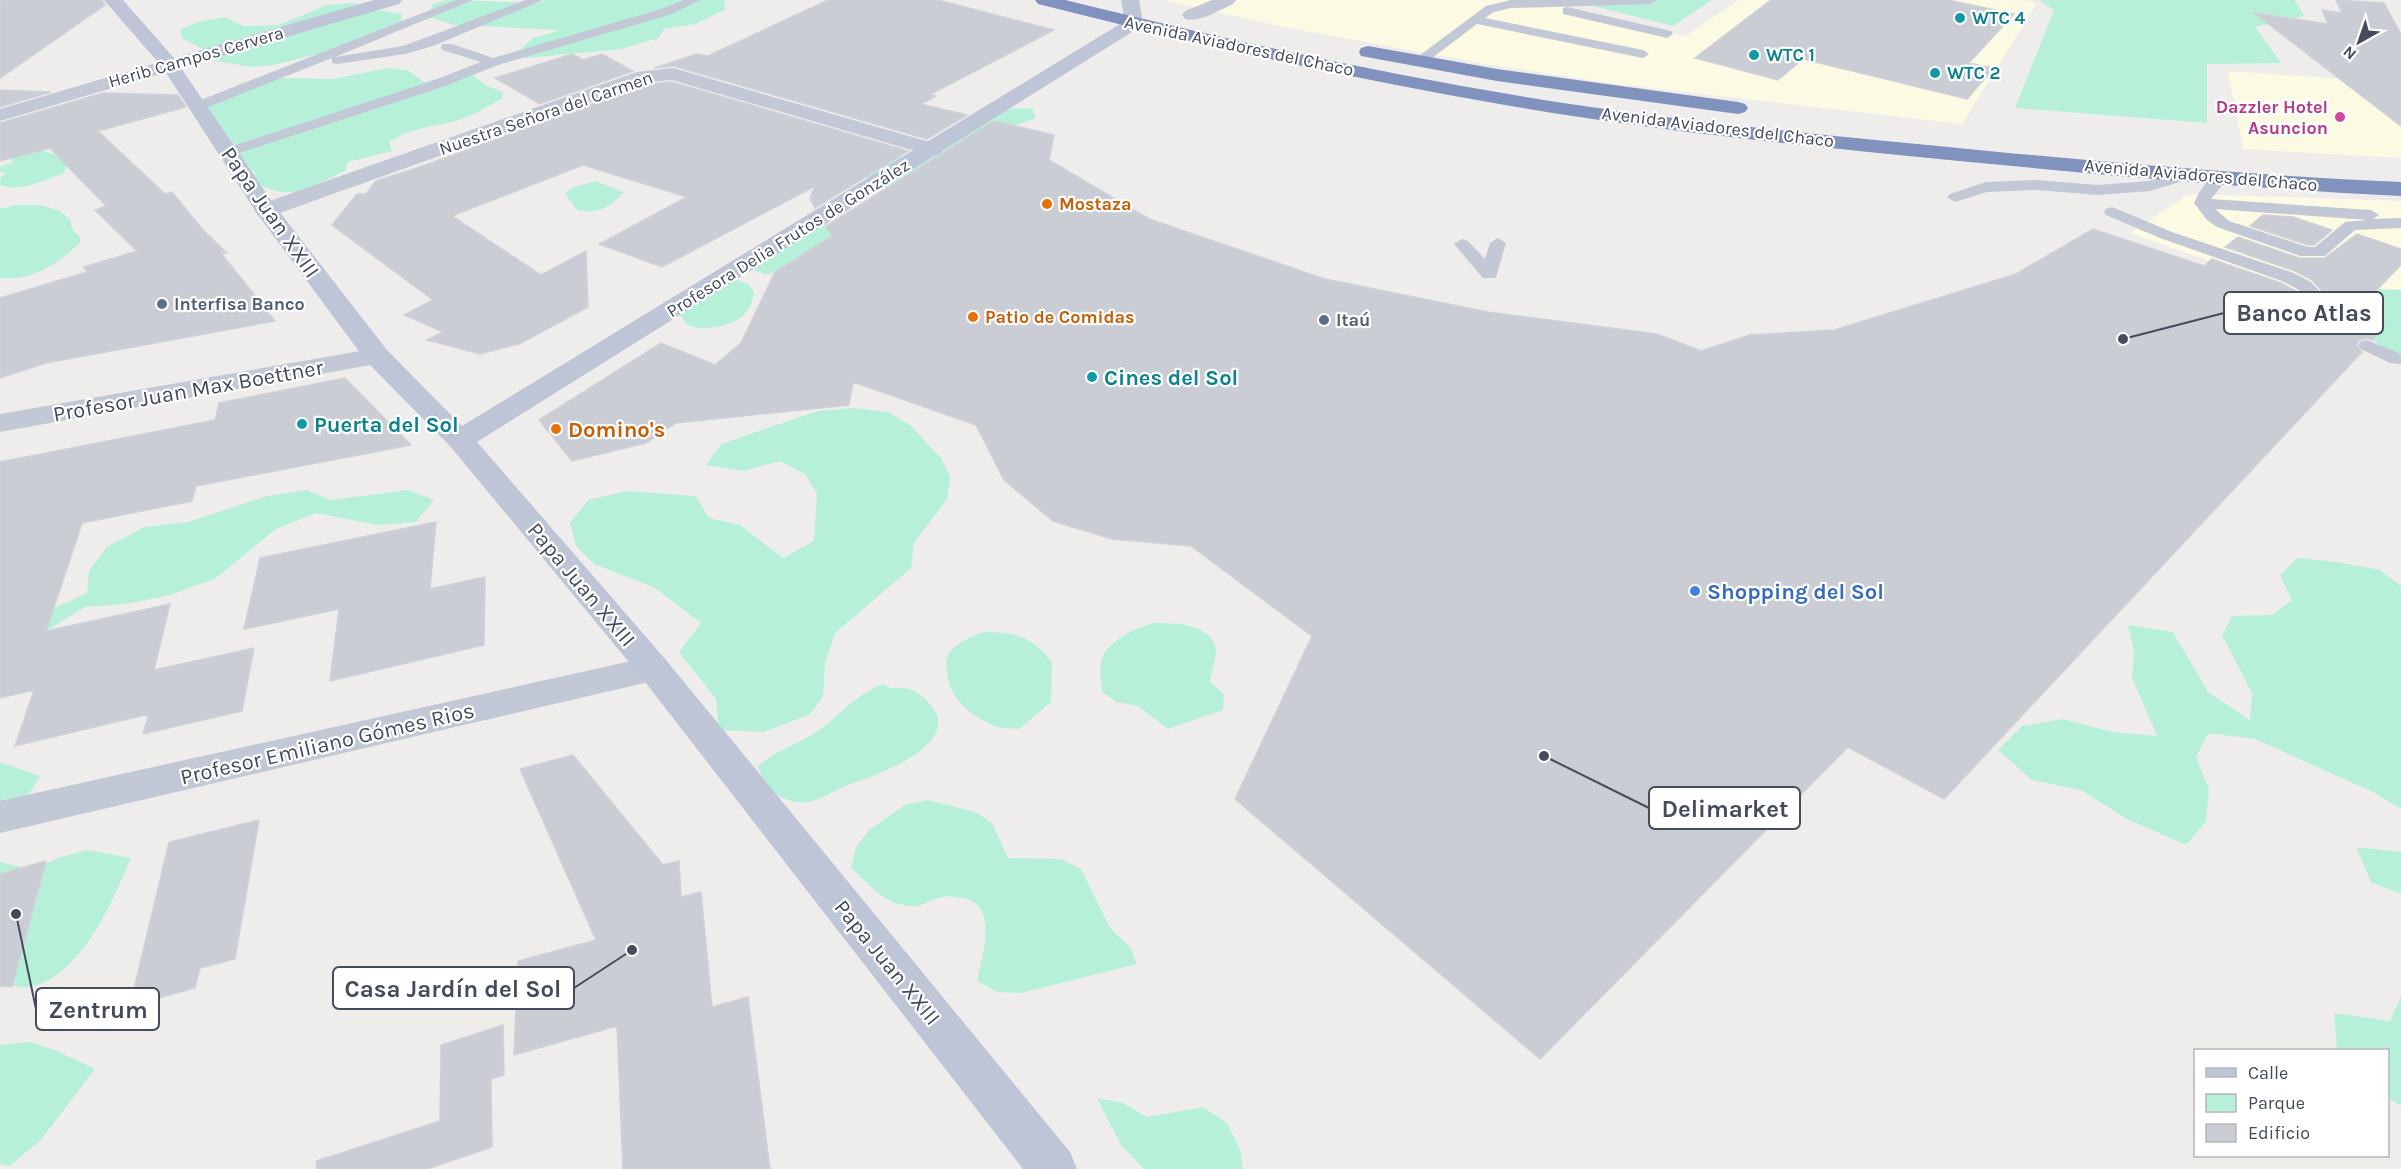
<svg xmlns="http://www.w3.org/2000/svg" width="2401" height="1169" font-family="Karla,sans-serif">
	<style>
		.commercial { fill: #fcfae3 }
		.green { fill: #b7f0d9 }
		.building { fill: #cbcdd5; stroke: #d0d1d8; stroke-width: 1.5 }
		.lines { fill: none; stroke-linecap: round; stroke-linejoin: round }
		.lane { fill: #c2c8d5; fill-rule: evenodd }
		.street { fill: #c2c8d5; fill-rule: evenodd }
		.secondary { fill: #bdc5d7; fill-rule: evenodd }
		.highway { fill: #8192be; fill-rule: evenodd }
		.culture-dot { fill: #0f9aa8; stroke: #fff; stroke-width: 2 }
		.hotel-dot { fill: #d1479c; stroke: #fff; stroke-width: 2 }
		.food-dot { fill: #e8710a; stroke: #fff; stroke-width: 2 }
		.service-dot { fill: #5c6f8a; stroke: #fff; stroke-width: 2 }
		.shop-dot { fill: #3f7fe0; stroke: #fff; stroke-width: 2 }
		.labels { text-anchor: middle; stroke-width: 4.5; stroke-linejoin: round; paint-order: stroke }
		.far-culture-label { font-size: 18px; font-weight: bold; fill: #0d838f; stroke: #fff; text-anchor: start }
		.far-street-label { font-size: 18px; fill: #444b5a; stroke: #fff }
		.far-hotel-label { font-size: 18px; font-weight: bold; fill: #b23c85; stroke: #fff; text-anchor: end }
		.far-food-label { font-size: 18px; font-weight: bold; fill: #c56008; stroke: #fff; text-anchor: start }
		.far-service-label { font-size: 18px; font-weight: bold; fill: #4e5e75; stroke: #fff; text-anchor: start }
		.street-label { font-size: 22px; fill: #444b5a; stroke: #fff }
		.culture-label { font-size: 22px; font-weight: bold; fill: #0d838f; stroke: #fff; text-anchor: start }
		.food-label { font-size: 22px; font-weight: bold; fill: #c56008; stroke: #fff; text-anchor: start }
		.shop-label { font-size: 22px; font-weight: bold; fill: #366cbe; stroke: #fff; text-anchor: start }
		.leader { fill: none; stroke: #444b5a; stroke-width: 2 }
		.callout-dot { fill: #444b5a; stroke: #fff; stroke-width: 2 }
		.callout { fill: #fff; stroke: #444b5a; stroke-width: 2 }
		.callout-label { font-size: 24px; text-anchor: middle; font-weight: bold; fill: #444b5a }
	</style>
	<rect width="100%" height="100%" fill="#efedec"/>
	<path class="commercial" d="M1163 0H1535L1686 36 1739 0H2023L2037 3 1962 124 1617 84 1485 64 1284 27Z
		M2228 71 2401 83V158L2243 149Z
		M2196 194 2401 201V298L2380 321 2130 233 2186 196Z"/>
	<path class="green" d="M447 0 538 3 546 0H724L726 9 695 24 664 29 659 38 621 49 526 58 515 54 533 38 561 30 455 25 428 17 433 4Z
		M1569 0H1712L1673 26Z
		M2039 0H2295L2304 16 2255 27 2281 63 2207 64V123L2015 108 2054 10Z
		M353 3 373 9 402 14 401 22 366 42 274 65 252 67 227 63 209 60 203 54V49L183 39 180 30 198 22 224 17 244 26 279 25 327 5Z
		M388 68 407 70 424 82 446 77 473 75 487 86 503 92 502 98C488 107 472 116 456 121 433 127 410 128 389 142L392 151 348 162 345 171C310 187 290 204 254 181L255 172 243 165 198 106 241 83 282 78 333 79Z
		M1032 108 1036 118 974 140 888 188 865 184 868 171 878 165 920 150 1008 109Z
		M36 149C48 152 58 154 67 163L64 173C44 180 21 193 0 185V179L5 172H0V167L13 162 9 154Z
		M596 181 624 192C611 207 597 215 577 210L565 194 571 188Z
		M15 205H42L60 211 70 220 73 230 82 240C62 262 31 282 0 278V209Z
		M871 206 856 224 831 235 796 268 763 275 765 274 745 267 792 231 826 225Z
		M737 280 749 285 754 292C753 301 749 311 742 317 730 326 700 333 687 324 682 320 680 313 677 307L723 283Z
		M2371 289 2401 290V355C2378 350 2349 318 2331 302Z
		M853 408 888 412 910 425 941 458 950 477 947 499 914 543 911 568 835 633 825 664 823 697 809 715 763 732 719 730 716 699 679 652 701 623 655 588 594 564 576 546 570 523 588 500 627 491 696 496 709 518 740 525 783 558 814 541 817 494 805 474 780 461 743 471 706 465 721 444 818 411Z
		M306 490 330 500 408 490 434 500 416 522 378 525 316 513 276 529 216 578 171 595 125 604 85 607 46 631 0 629 43 613 87 593 89 571 107 547 144 527 188 522 267 496Z
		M2297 558 2337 562 2380 570 2401 586V809L2373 792 2255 739 2208 733 2196 757 2209 790 2206 821 2186 845 2127 819 2081 790 2032 780 1998 750 2022 726 2062 719 2113 732 2157 736 2132 678 2134 652 2128 625 2173 632 2208 692 2250 720 2252 693 2222 635 2232 616 2272 615 2292 600 2280 575Z
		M1154 623C1174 623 1210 623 1216 649 1217 654 1211 674 1210 682L1224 694 1223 710 1168 729 1138 706 1117 702 1102 692C1102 683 1099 671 1101 663 1105 641 1135 628 1154 623Z
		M984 632C1016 632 1031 636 1052 662L1051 702 1019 729C1011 728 1002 729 995 726 972 717 949 699 947 673 946 666 946 656 951 651 959 641 973 636 984 632Z
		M883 684C892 691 899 687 909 689 918 691 933 705 936 713 953 751 867 778 843 787 830 793 811 806 795 802 774 797 764 785 758 766 776 751 795 745 815 733 841 716 851 697 883 684Z
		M0 762 40 776 18 812 0 816Z
		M928 800 975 812 992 823 1008 858 1061 859 1081 869 1110 928 1130 947 1137 964 1021 993 997 992 977 981C982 957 1000 902 961 898 955 897 948 895 942 897 924 901 923 911 899 904 880 899 865 880 851 868L856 847 869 830 905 805Z
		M2356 847 2401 852V894L2371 882Z
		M87 850 131 858C112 903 81 976 30 987 23 989 14 986 7 985L0 895V862L33 870 58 858Z
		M2401 996V1106L2388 1098V1050H2337L2334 1013 2390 1021Z
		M30 1042 55 1050 95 1069 40 1141 9 1166 0 1164V1045Z
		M1097 1098 1123 1103 1147 1117 1203 1107 1227 1123 1240 1150 1243 1169H1144L1121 1145Z"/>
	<path class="building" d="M0 0H102L105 5 0 78Z
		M828 0H938L1054 30 931 94 936 96 921 104 967 115 927 139 674 66 654 68 697 54 708 56Z
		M1771 0H1948L2014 14 1969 63 1994 68 1967 99 1803 59 1778 80 1695 58Z
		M2336 0 2384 3 2401 34V126L2254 13 2328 24 2322 10 2342 13Z
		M572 54 583 60 602 54 633 71 540 104 495 78Z
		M672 82 908 151 815 208 810 198 815 186 662 267 599 244 687 197 583 165 452 216 541 275 586 251 588 307 519 344 480 354 427 340 443 332 404 315 433 300 332 225 357 194H366L376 181 420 167 647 84Z
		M0 90 51 92 0 107Z
		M103 93 178 95 186 107 98 131 165 194 172 192 203 230 227 253H221L275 321 46 363 0 378V298L87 272 84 267 137 251 95 210 106 206 50 148 0 161V123Z
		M994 121 1054 135 1049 160 1149 219 1325 279 1488 312 1657 334 1701 351 1750 335 1834 330 2016 274 2093 229 2204 266 2212 259 2281 283 2298 292 2318 312H2330L2335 306 2312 280 2295 271 2225 247 2238 237 2299 258H2325L2357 234 2401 249V265L2352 315 2385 326 2372 340 2367 338 2359 340 2356 345 2362 352 1944 799 1848 747 1540 1059 1235 799 1312 636 1191 546 1112 539 1053 521 1004 480 976 425 853 382 849 405 676 423 646 443 572 461 539 420 661 343 715 365 741 343 775 272 832 236 826 226 935 158 940 157 944 152Z
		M2263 215 2293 217 2332 230 2314 245H2308L2250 226Z
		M345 378 411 445 196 486 192 501 82 523 46 631 170 604 154 670 254 648 242 711 143 734 149 714 15 746 34 690 0 698V462L215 420 219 403Z
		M436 522 430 589 485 577 484 645 330 681 339 609 244 629 260 558Z
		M573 755 663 865 679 861 681 897 701 892 712 1007 748 997 770 1169H623L617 1026 514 1055 518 961 596 940 520 769Z
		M259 820 235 959 200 968 195 988 130 1006 169 842Z
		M46 861 12 987 0 986V874Z
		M503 1025 504 1075 491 1079 492 1147 427 1169H317L316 1161 440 1121 441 1045Z"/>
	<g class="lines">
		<path class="lane" d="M456 0H473L335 57 403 46 526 0H543L433 46 405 54 337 64 332 63V58L203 109 198 110 191 106 193 103Z
			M684 0H700L669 15 498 65 442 87 233 155H223L221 152 223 149 432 81 481 62 442 50 441 47 442 44H452L493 58 661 9Z
			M1511 0H1657L1651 4 1511 8 1494 12 1485 18 1643 50 1649 54 1643 58 1477 24 1424 64 1419 65 1412 61 1486 6Z
			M1567 7 1671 31 1673 34 1667 38 1563 14V8Z
			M2188 170 2196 175 2193 178 2150 191 2098 195 2037 190 1987 192 1955 202 1947 197 1950 194 1986 182 2037 180 2098 185 2149 181Z
			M2220 173 2228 178 2211 199 2371 210 2379 215 2373 219 2401 218V228L2355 230 2325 256H2300L2217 227 2207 220 2194 203C2199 192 2207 177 2220 173ZM2215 209 2368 220 2345 222 2315 247H2308L2229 221Z
			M2112 207 2172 232 2294 273 2311 282 2333 306 2330 310H2318L2299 290 2282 281 2160 238 2106 215 2104 212 2106 209Z
			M1498 238 1506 243 1497 274 1495 278H1483L1454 244 1462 239 1468 241 1485 259 1490 243Z
			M2367 340 2401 354V364L2390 363 2361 349 2358 345 2361 341Z"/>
		<path class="street" d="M1212 0H1236L1233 4C1219 10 1200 23 1185 19L1182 15 1185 11Z
			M170 59 177 61 180 65 177 69 0 121V109Z
			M673 68 940 145 943 150 940 155 932 156 672 80 647 82 274 215 266 217 258 215 254 210 258 205 637 72Z
			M377 348 387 350 390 356 387 362 0 432V414Z
			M654 656 666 660 672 669 666 678 0 833V801Z"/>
		<path class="secondary" d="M104 0H123L174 58 374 0H402L399 4 181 68 275 206 387 350 462 426 1125 21 1121 0H1139L1143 23 1140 27 477 442 666 660 1070 1152 1077 1169H1023L642 678 450 446 367 362 258 215 163 68Z"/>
		<path class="highway" d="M1035 0H1065C1232 41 1400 78 1570 104 1709 125 1849 137 1988 151 2126 164 2263 176 2401 182V196C2253 189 2106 175 1959 161 1807 146 1655 131 1505 105 1348 78 1192 43 1038 4Z
			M1368 46 1497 69 1738 102 1745 104 1748 108 1745 112 1738 114 1497 81 1361 56 1359 52 1361 48Z"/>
	</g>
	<g class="culture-dot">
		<circle cx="1960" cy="18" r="6"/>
		<circle cx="1754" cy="55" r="6"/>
		<circle cx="1935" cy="73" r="6"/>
		<circle cx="1092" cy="377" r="6"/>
		<circle cx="302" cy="424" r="6"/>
	</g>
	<circle class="hotel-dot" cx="2340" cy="117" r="6"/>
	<g class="food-dot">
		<circle cx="1047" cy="204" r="6"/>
		<circle cx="973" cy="317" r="6"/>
		<circle cx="556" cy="429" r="6"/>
	</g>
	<g class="service-dot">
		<circle cx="162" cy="304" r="6"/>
		<circle cx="1324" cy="320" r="6"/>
	</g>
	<circle class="shop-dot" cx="1695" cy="591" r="6"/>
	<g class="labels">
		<g class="far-culture-label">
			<text x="1972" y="24">WTC 4</text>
			<text x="1766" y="61">WTC 1</text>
			<text x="1947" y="79">WTC 2</text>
		</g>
		<g class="far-street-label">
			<text transform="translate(1239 46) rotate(12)" y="6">Avenida Aviadores del Chaco</text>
			<text transform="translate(196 57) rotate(-16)" y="6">Herib Campos Cervera</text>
			<text transform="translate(546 113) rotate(-19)" y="6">Nuestra Señora del Carmen</text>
			<text transform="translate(1718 127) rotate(7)" y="6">Avenida Aviadores del Chaco</text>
			<text transform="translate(2201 175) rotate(5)" y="6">Avenida Aviadores del Chaco</text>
			<text transform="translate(788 238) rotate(-32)" y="6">Profesora Delia Frutos de González</text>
		</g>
		<g class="far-hotel-label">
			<text x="2328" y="113">Dazzler Hotel<tspan x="2328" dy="21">Asuncion</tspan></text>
		</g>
		<g class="far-food-label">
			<text x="1059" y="210">Mostaza</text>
			<text x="985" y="323">Patio de Comidas</text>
		</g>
		<g class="far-service-label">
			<text x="174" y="310">Interfisa Banco</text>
			<text x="1336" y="326">Itaú</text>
		</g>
		<g class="street-label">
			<text transform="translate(271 212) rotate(55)" y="8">Papa Juan XXIII</text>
			<text transform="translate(188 390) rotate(-10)" y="8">Profesor Juan Max Boettner</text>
			<text transform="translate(582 584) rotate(50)" y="8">Papa Juan XXIII</text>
			<text transform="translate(327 743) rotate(-13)" y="8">Profesor Emiliano Gómes Rios</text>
			<text transform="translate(888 962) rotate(51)" y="8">Papa Juan XXIII</text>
		</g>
		<g class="culture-label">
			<text x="1104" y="385">Cines del Sol</text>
			<text x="314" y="432">Puerta del Sol</text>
		</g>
		<g class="food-label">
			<text x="568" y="437">Domino's</text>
		</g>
		<g class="shop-label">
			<text x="1707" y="599">Shopping del Sol</text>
		</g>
	</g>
	<path class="leader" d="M2123 339L2224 313M1544 756L1649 808M632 950L574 988M16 914L36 1009"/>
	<g class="callout-dot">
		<circle cx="2123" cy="339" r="6"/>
		<circle cx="1544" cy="756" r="6"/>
		<circle cx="632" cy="950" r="6"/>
		<circle cx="16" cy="914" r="6"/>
	</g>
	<g class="callout">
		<rect x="2224" y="292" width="159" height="42" rx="6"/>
		<rect x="1649" y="787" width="151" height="42" rx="6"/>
		<rect x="333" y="967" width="241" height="42" rx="6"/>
		<rect x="36" y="988" width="123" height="42" rx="6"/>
	</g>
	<g class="callout-label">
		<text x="2304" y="321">Banco Atlas</text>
		<text x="1725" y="817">Delimarket</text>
		<text x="453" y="997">Casa Jardín del Sol</text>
		<text x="98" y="1018">Zentrum</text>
	</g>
	<rect x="2194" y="1049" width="195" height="108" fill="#ffffff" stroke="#b4b7bd" stroke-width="1.5"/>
	<rect x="2206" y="1068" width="30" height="9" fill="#bdc5d7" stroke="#b4b7bd" stroke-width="1.5"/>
	<text x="2248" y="1079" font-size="18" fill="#444b5a">Calle</text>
	<rect x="2206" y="1094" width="30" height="18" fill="#b7f0d9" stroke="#b4b7bd" stroke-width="1.5"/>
	<text x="2248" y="1109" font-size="18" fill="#444b5a">Parque</text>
	<rect x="2206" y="1124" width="30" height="18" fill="#cbcdd5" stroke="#b4b7bd" stroke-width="1.5"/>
	<text x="2248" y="1139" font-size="18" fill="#444b5a">Edificio</text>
	<g transform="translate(2359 42) rotate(220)" stroke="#ffffff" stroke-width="4.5" paint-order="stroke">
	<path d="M0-4.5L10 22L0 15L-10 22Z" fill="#444b5a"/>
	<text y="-9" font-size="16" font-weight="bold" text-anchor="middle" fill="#444b5a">N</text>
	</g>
</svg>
